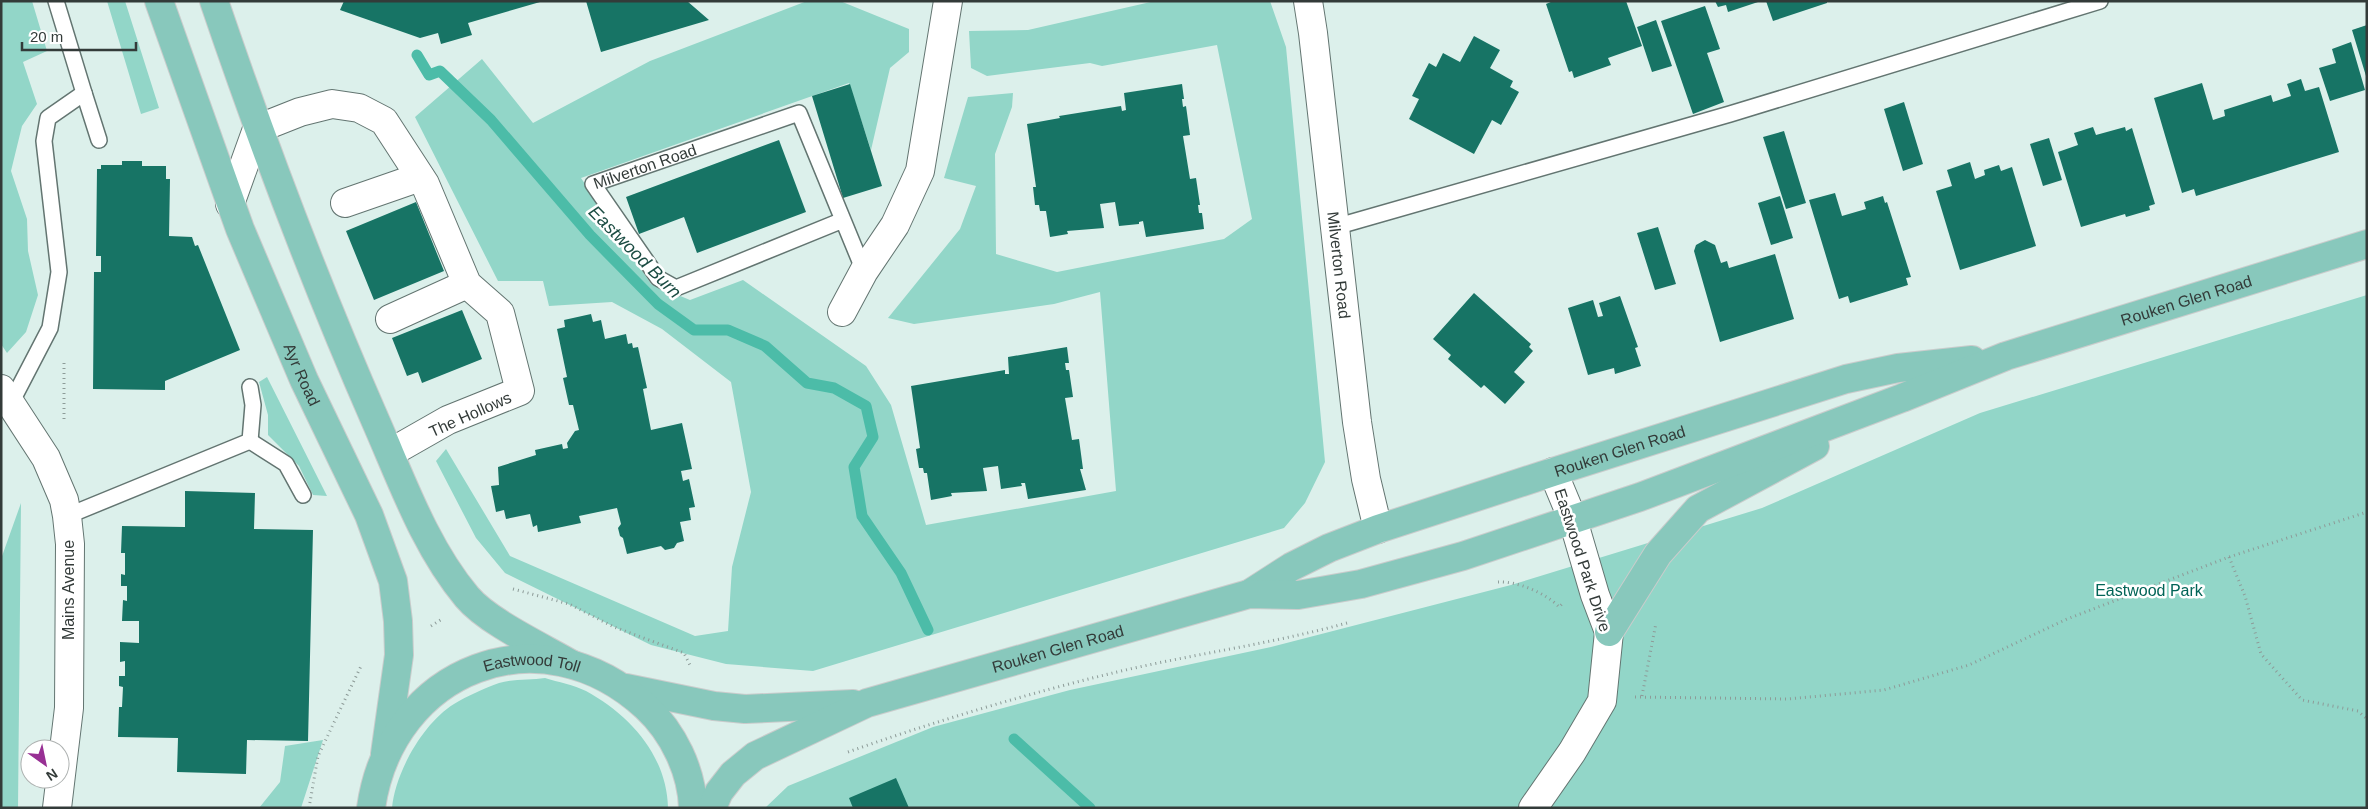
<svg xmlns="http://www.w3.org/2000/svg" width="2368" height="809" font-family="Helvetica,sans-serif">
	<style>
		.green { fill: #92d6c8 }
		.lines { fill: none; stroke-linecap: round; stroke-linejoin: round }
		.stream { stroke: #4cbca8; stroke-width: 11 }
		.building { fill: #177465 }
		.lane-casing { stroke: #637571; stroke-width: 18 }
		.street-casing { stroke: #637571; stroke-width: 30 }
		.primary-casing { stroke: #cacccc; stroke-width: 30 }
		.path { stroke: #8d9b98; stroke-width: 3; stroke-dasharray: 1 4; stroke-linecap: butt }
		.lane { stroke: #fff; stroke-width: 15 }
		.street { stroke: #fff; stroke-width: 28 }
		.primary { stroke: #88c8bc; stroke-width: 28 }
		.labels { text-anchor: middle; stroke-width: 5; stroke-linejoin: round; paint-order: stroke }
		.street-label { font-size: 16px; fill: #333b39; stroke: #fff }
		.park-label { font-size: 16px; fill: #026457; stroke: #fff }
		.water-label { font-size: 18px; font-style: italic; fill: #1b4c43; stroke: #fff }
	</style>
	<rect width="100%" height="100%" fill="#dcf0eb"/>
	<path class="green" d="M1 1H32L47 51 23 62 37 104 22 126 11 171 27 219 28 251 38 295 26 332 7 353 1 344Z
		M107 1H125L159 108 141 114Z
		M807 1H840L909 29V52L890 68 871 150 849 83 581 178 651 284 690 300 743 280 866 366 891 405 926 525 1116 491 1100 292 1054 304 914 324 888 318 960 229 976 186 944 178 968 97 1013 93 1012 107 995 154 996 254 1057 272 1224 239 1252 219 1217 45 1102 66 1090 63 987 76 971 68 969 31 1028 30 1155 1H1270L1286 47 1325 462 1305 503 1284 528 813 671 726 664 651 645 505 573 476 538 436 461 446 449 510 556 695 636 728 631 732 567 751 492 731 382 662 329 612 302 549 306 543 281H498L415 117 482 59 533 123 650 61Z
		M2367 295V808H765L788 786 933 727 1070 690 1271 647 1511 585 1762 508 1980 413Z
		M267 377 327 496 313 495 299 466 268 435V415L259 382Z
		M21 503 18 808H1V559Z
		M545 678C558 682 574 685 586 691 630 715 667 756 668 808H392C395 773 423 723 454 704 467 696 485 688 499 683 513 679 531 680 545 678Z
		M323 740 301 808H259L280 782 285 746Z"/>
	<g class="lines">
		<path class="stream" d="M417 55 429 75 440 71 491 120 590 235 658 304 694 330H728L765 346 807 383 834 388 866 406 873 437 854 467 862 516 901 573 928 630
			M1014 739 1090 808"/>
	</g>
	<path class="building" d="M344 1H540V2L468 23 472 35 441 44 438 33 420 38 340 10Z
		M586 1H687L709 20 601 52Z
		M1553 1H1626L1642 46 1608 58 1611 65 1574 78 1572 71 1569 72 1546 4Z
		M1715 1H1758V2L1728 12 1726 5 1718 7Z
		M1766 1H1827V3L1773 21Z
		M1705 6 1720 49 1707 53 1724 102 1693 114 1661 21Z
		M1656 20 1672 66 1652 72 1637 27Z
		M2367 25V76H2366L2352 30Z
		M1474 36 1500 50 1490 68 1513 81 1510 87 1519 92 1501 125 1492 120 1474 154 1409 119 1419 99 1412 96 1429 63 1436 67 1443 53 1460 62Z
		M2351 42 2365 90 2330 101 2319 68 2336 63 2332 49Z
		M2301 79 2305 91 2319 87 2339 152 2196 196 2194 189 2182 193 2154 98 2202 83 2213 120 2225 116 2224 110 2271 95 2273 102 2291 96 2287 84Z
		M850 84 882 186 843 198 812 96Z
		M1182 84 1184 99H1182L1183 107 1186 106 1190 135 1183 136 1190 179 1196 178 1200 205H1198L1199 213H1202L1204 229 1146 237 1143 221 1139 222V224L1119 226 1115 202 1100 204 1104 228 1067 231 1068 234 1050 237 1046 211H1040L1039 205H1035L1033 187H1036L1027 124 1060 118 1059 116 1121 106 1122 111 1126 110 1124 93Z
		M1904 102 1923 164 1903 171 1884 109Z
		M2093 127 2096 135 2125 127 2126 131 2132 128 2155 204 2149 206 2150 210 2126 217 2125 214 2081 227 2058 152 2078 145 2074 133Z
		M1784 131 1806 203 1786 209 1763 137Z
		M2049 138 2062 180 2043 186 2030 144Z
		M779 140 806 212 697 253 684 217 639 234 626 197Z
		M122 161H142V166H166V179H170L169 236 192 237 195 246 198 245 240 350 165 381V390L93 389 94 272H101V256H96L97 169H101V165H122Z
		M1970 162 1975 179 1985 175 1984 170 1999 165 2001 171 2012 167 2036 246 1960 270 1936 191 1952 186 1947 170Z
		M1835 193 1842 216 1866 209 1864 202 1883 196 1885 203 1887 202 1911 277 1906 278 1908 285 1850 303 1848 296 1839 299 1809 200Z
		M1780 196 1793 238 1771 245 1758 203Z
		M416 202 444 271 374 300 346 231Z
		M1658 227 1676 284 1655 290 1637 233Z
		M1705 240 1715 245 1721 263 1727 261 1729 268 1775 254 1794 319 1720 342 1694 251 1696 245Z
		M1474 293 1531 344 1529 347 1533 351 1514 372 1525 382 1505 404 1484 385 1481 388 1448 359 1451 355 1433 339Z
		M1620 296 1638 347 1635 348 1641 366 1615 374 1614 368 1588 375 1568 308 1593 300 1598 317 1603 316 1599 303Z
		M462 310 482 359 422 383 418 372 407 376 392 338Z
		M591 314 593 322 601 320 605 339 626 334 628 344 632 343 633 348 638 347 647 388 643 389 651 430 682 423 692 469 681 471 683 481 689 479 695 507 689 508 691 520 680 522 684 541 677 543 674 548 665 550 661 546 627 554 623 538 620 536 618 528 621 524 617 508 579 516 581 523 538 532 537 525 533 527 530 514 506 519 504 510 496 512 491 486 499 485 498 467 536 455 535 450 562 444 563 449 568 448 567 443 575 431 579 430 573 405H569L563 378 567 377 557 329 565 327 564 320Z
		M1067 347 1069 363H1065L1066 370H1069L1073 397 1065 398 1072 440 1079 439 1083 469H1080L1086 490 1028 499 1025 483H1021L1022 486 1001 489 998 466 983 468 987 491 951 493 952 496 931 500 927 473H924L923 468H919L916 449 920 448 911 386 1005 370V374H1009L1008 357Z
		M185 491 255 493 254 529 313 530 308 741 247 740 246 774 177 772 178 738 118 737 119 707H122L123 687 119 686V676H125V661L120 662V642L139 643V621H122L123 600 127 601V586H121V574L125 575V553H121L122 526 185 527Z
		M896 778 909 808H853L849 798Z"/>
	<g class="lines">
		<defs>
			<g id="lane">
				<path d="M84 93 99 140"/>
				<path id="s1" d="M843 220 676 288 658 278 593 184 799 113 864 271"/>
				<path d="M1335 227 1730 114 2100 1"/>
				<path d="M11 403 50 328 59 272 44 141 48 118 84 93 56 1"/>
				<path d="M250 441 286 464 303 495"/>
				<path d="M67 516 250 441 253 405 250 387"/>
			</g>
			<g id="street">
				<path id="s2" d="M1308 1 1313 33 1357 422 1366 479 1378 529"/>
				<path d="M345 203 420 177"/>
				<path d="M230 204 257 129 300 112 332 104 359 108 384 121 425 184 467 284 500 313 520 391 448 420 390 453"/>
				<path d="M842 312 864 271 895 225 920 171 948 1"/>
				<path d="M390 319 467 284"/>
				<path d="M1 389 46 458 64 500 67 516 70 544 69 708 57 808"/>
				<path d="M1533 808 1572 752 1602 701 1609 632 1595 595 1573 520 1553 472"/>
			</g>
			<g id="primary">
				<path id="s3" d="M159 1 240 229 304 380 369 515 393 581 398 621 399 655 385 754"/>
				<path d="M214 1C263 145 315 283 376 422 402 481 425 547 467 597 488 622 542 647 571 664"/>
				<path id="s4" d="M1249 594 1291 567 1329 548 1378 529 1553 472 1846 379 1898 368 1972 360"/>
				<path d="M1609 632 1658 554 1698 509 1815 446"/>
				<path d="M626 688 714 706 745 709 853 704"/>
				<path id="s5" d="M371 808C391 668 541 610 646 707 673 732 692 771 693 808"/>
				<path id="s6" d="M712 808 719 792 733 774 755 756 867 703 1249 594 1298 595 1361 584 1463 556 1640 497 1902 398 2006 356 2367 244"/>
			</g>
		</defs>
		<use href="#lane" class="lane-casing"/>
		<use href="#street" class="street-casing"/>
		<use href="#primary" class="primary-casing"/>
		<path class="path" d="M64 363V422
			M2229 557 2245 596 2261 654 2302 700 2358 711 2367 719
			M1498 582C1517 581 1546 593 1559 607L1562 604
			M513 589 569 604 614 627 684 653 691 667
			M431 626 442 619
			M1642 696 1656 623
			M1635 697 1788 699 1884 690 1969 665 2067 619 2229 557 2367 512
			M848 752C933 722 1029 693 1117 672 1193 654 1271 644 1347 623
			M309 808 318 756 362 664"/>
		<use href="#lane" class="lane"/>
		<use href="#street" class="street"/>
		<use href="#primary" class="primary"/>
	</g>
	<g class="labels">
		<g class="street-label">
			<text dy="6" stroke="none"><textPath href="#s1" startOffset="370">Milverton Road</textPath></text>
			<text dy="6" stroke="none"><textPath href="#s2" startOffset="266">Milverton Road</textPath></text>
			<text dy="6" stroke="none"><textPath href="#s6" startOffset="1576">Rouken Glen Road</textPath></text>
			<text dy="6" stroke="none"><textPath href="#s3" startOffset="400">Ayr Road</textPath></text>
			<text transform="translate(470 414) rotate(-24)" y="6">The Hollows</text>
			<text dy="6" stroke="none"><textPath href="#s4" startOffset="399">Rouken Glen Road</textPath></text>
			<text transform="translate(1583 560) rotate(72)" y="6">Eastwood Park Drive</text>
			<text transform="translate(68 590) rotate(-90)" y="6">Mains Avenue</text>
			<text dy="6" stroke="none"><textPath href="#s6" startOffset="391">Rouken Glen Road</textPath></text>
			<text dy="6" stroke="none"><textPath href="#s5" startOffset="240">Eastwood Toll</textPath></text>
		</g>
		<g class="park-label">
			<text x="2149" y="596">Eastwood Park</text>
		</g>
		<g class="water-label">
			<text transform="translate(635 252) rotate(45)" y="6">Eastwood Burn</text>
		</g>
	</g>
	<rect width="2368" height="809" fill="none" stroke="#333b39" stroke-width="5"/>
	<g transform="translate(45 764) rotate(147)"><circle r="24" fill="#ffffff" stroke="#adb1b0"/>
	<path d="M0-4L9 19L0 12L-9 19Z" fill="#983094"/>
	<text y="-8" font-size="14" font-weight="bold" text-anchor="middle" fill="#333b39">N</text>
	</g>
	<path d="M22 42v8h114v-8" fill="none" stroke="#333b39" stroke-width="2.5"/>
	<text x="30" y="42" font-size="15" fill="#333b39" stroke="#ffffff" stroke-width="4" paint-order="stroke">20 m</text>
</svg>
